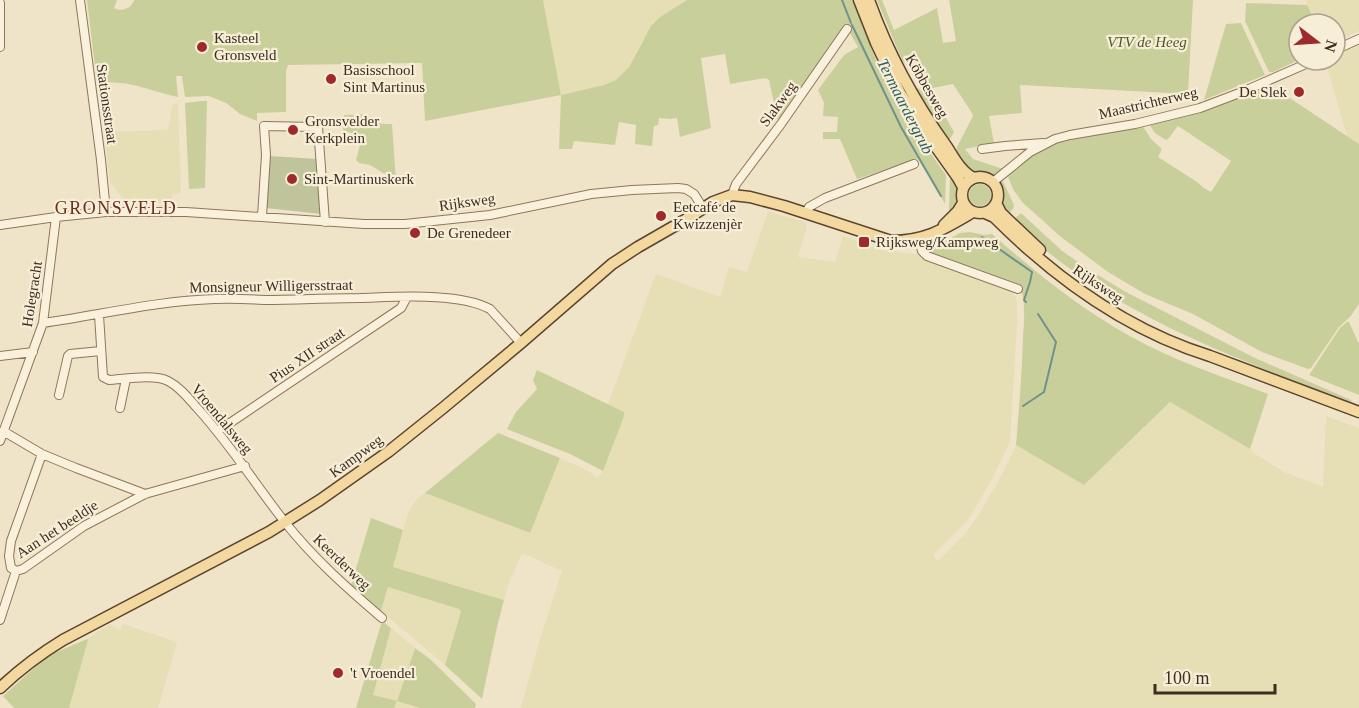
<svg xmlns="http://www.w3.org/2000/svg" width="1359" height="708" font-family="Georgia,serif">
	<style>
		.farmland { fill: #e6deb5 }
		.green { fill: #c9cf9b }
		.cemetery { fill: #bfc49a }
		.lines { fill: none; stroke-linecap: round; stroke-linejoin: round }
		.stream { stroke: #6f938a; stroke-width: 2 }
		.minor-casing { stroke: #8d765c; stroke-width: 10 }
		.major-casing { stroke: #5b4430; stroke-width: 13 }
		.minor { stroke: #faf1dc; stroke-width: 8 }
		.major { stroke: #f3d9a0; stroke-width: 10 }
		.poi-dot { fill: #9e2a2b; stroke: #f7eed8; stroke-width: 2 }
		.labels { text-anchor: middle; stroke-width: 4.5; stroke-linejoin: round; paint-order: stroke }
		.poi-label { font-size: 15px; fill: #3d2e20; stroke: #f7eed8; text-anchor: start }
		.park-label { font-size: 15px; font-style: italic; fill: #4d5a26; stroke: #f7eed8 }
		.street-label { font-size: 15px; fill: #3d2e20; stroke: #f7eed8 }
		.water-label { font-size: 16px; font-style: italic; fill: #2f5d5a; stroke: #f7eed8 }
		.quarter-label { font-size: 18px; letter-spacing: 1.5px; fill: #6b2e1e; stroke: #f7eed8 }
	</style>
	<rect width="100%" height="100%" fill="#f0e4c8"/>
	<path class="farmland" d="M543 0H687L660 17 640 44 629 67 616 80 604 85 561 95Z
		M1307 0H1359V31L1335 43V24H1316L1307 5Z
		M1359 42V144L1347 136 1325 60H1335V53Z
		M178 103 181 193 172 194V203H126L110 182 104 132 167 130 169 126 172 106 175 104Z
		M768 212 806 222V230L798 257 835 262 843 236 881 250 895 251 903 253 920 254 921 256 927 260 1008 288 1015 296 1017 302V322L1010 442 992 479 968 520 933 555 938 561 966 533 977 517 1000 479 1016 445 1084 485 1170 402 1250 449 1255 454 1284 472 1323 487 1326 416 1359 428V708H521L537 649 562 571 522 553 508 585 504 600 393 567 404 526 410 509 417 499 425 493 529 533 560 458 588 471 594 475 596 479 603 471 624 412 608 404 656 274 720 297 729 267 747 272Z
		M388 587 459 609 461 612 445 665 381 611Z
		M110 624 120 630 123 624 177 642 158 708H69L87 641V639Z
		M391 628 415 648 397 701 420 708H394L397 702 372 695Z"/>
	<path class="green" d="M87 0H117L114 8C122 12 131 9 134 0H543L561 95 604 85 616 80 629 67 651 26 660 17 687 0H852L883 77 894 98 921 140 946 175 945 204 918 159 857 179 840 139H823V132H837L838 117 823 116 824 103 818 90 844 55 858 47 846 26 778 121 769 80 766 78 730 84 725 54 701 58 711 128 680 137 677 118 670 119 659 118 658 125 654 126 652 146 635 144 636 125 619 122 615 145 574 141 572 149H559L561 95 425 121 422 63 288 65 286 71V112L257 113V121L240 114 226 103 209 96 185 97 182 76H176L178 97C149 91 128 79 97 83Z
		M877 0H882L894 30 937 8 943 43 956 41 949 0H1193L1188 94 1020 85 1022 113 989 116 994 143 965 149 973 159 1003 169 995 175 991 176 974 173 970 172 956 152 957 147 973 116 972 113 953 84 933 88 916 80 913 71 902 60Z
		M1246 3 1307 5 1316 24H1299V60L1273 72H1269L1245 21Z
		M1241 23 1265 75 1204 100 1226 24Z
		M912 85 934 97 954 132 949 141 948 142Z
		M1270 85 1359 144V304L1350 317 1339 327 1311 368 1308 369 1262 352 1193 314 1145 294 1108 272 1061 237 1022 202 1013 189 1007 174 1046 146 1067 139 1142 125 1151 139 1162 149 1158 157 1197 182 1204 188 1211 192 1231 161 1178 126 1168 139 1166 140 1155 133 1149 124 1216 105Z
		M201 101H207L205 188 189 189 185 103Z
		M365 114 382 124H392L396 181 370 165 359 163 356 160 362 137 343 130 344 115Z
		M952 175C962 190 960 198 952 213L949 210 950 178Z
		M1002 179 1014 205 1013 209 1007 215C1005 212 1003 209 1002 206 1000 201 1000 183 1002 179Z
		M969 195a11 11 0 1 1 22 0a11 11 0 1 1-22 0Z
		M1021 213 1061 250 1088 269 1124 291 1255 358 1351 400 1352 402C1244 362 1133 322 1043 248 1032 240 1023 230 1013 220Z
		M970 232 984 235 992 234C1035 272 1078 307 1128 335 1172 360 1221 376 1268 394L1250 449 1170 402 1084 485 1016 445C1019 409 1022 373 1023 337 1024 323 1026 300 1020 287L931 254 924 249 934 247 960 233Z
		M1347 322H1349L1359 344V395L1309 375 1340 328Z
		M537 370 624 412V416L603 471 570 454 507 429 516 412 537 389 533 380Z
		M498 433 560 458 530 533 425 493Z
		M371 518 403 530 393 567 504 600 497 627 482 699 445 665 461 612 459 609 388 587 381 611 351 585Z
		M382 621 391 628 373 695 397 701 415 648 430 659 476 704 475 708H420L397 701 394 708H356Z
		M87 639 88 640 69 708H14L3 696 35 667 50 655Z"/>
	<path class="cemetery" d="M269 156 318 159 321 214 266 208Z"/>
	<g class="lines">
		<path class="stream" d="M842 0 851 23
			M852 25 901 127 941 196
			M982 237 1032 272 1030 282 1024 300 1026 302
			M1023 406 1044 392 1056 342 1038 314"/>
		<defs>
			<path id="minor" d="M80 0 101 160 106 212
				M0 3V47
				M1335 50 1359 39
				M982 149 1005 146 1043 143
				M993 182 1030 152 1055 139 1070 135 1135 124 1200 108 1242 92 1315 60
				M732 195 736 184 781 124 847 29
				M806 213 809 207 825 198 914 164
				M262 216 266 155 264 126 318 127 325 222
				M0 225 56 217 106 212H186L364 224H405L490 215 591 194 632 190 678 188 686 189 694 194 703 208
				M919 239 922 251 927 256 1018 289
				M99 315 103 377 109 380C125 379 154 374 168 381 180 387 189 399 198 409 230 444 255 484 284 521 313 558 347 588 382 618
				M43 323C100 315 157 301 214 299 231 298 248 299 264 300 296 300 328 298 360 298 396 297 459 292 490 309L521 343
				M0 356 33 352
				M59 395 68 356 70 354 101 351
				M120 408 126 379
				M3 431 42 454 76 468 145 494
				M218 431 401 308 407 297
				M0 441 43 323 56 217
				M16 571 11 568 9 556 11 541 42 454
				M0 620 16 571 23 569 84 526 145 494 245 466"/>
			<path id="major" d="M859 0 876 43 900 93 926 133 958 178 963 187
				M869 0C888 53 914 101 947 147 954 158 962 173 974 178
				M962 195a18 18 0 1 1 36 0a18 18 0 1 1-36 0Z
				M996 203 1001 213 1040 250
				M985 213 994 217C1056 279 1126 330 1210 356L1359 412
				M944 225 958 211 963 203
				M0 688C19 670 40 654 63 640L269 532 320 500 388 452 443 408 521 343 612 264 638 247 685 220 713 202 732 195 750 197 784 206 891 241C926 241 944 229 973 212"/>
		</defs>
		<use href="#minor" class="minor-casing"/>
		<use href="#major" class="major-casing"/>
		<use href="#minor" class="minor"/>
		<use href="#major" class="major"/>
	</g>
	<g class="poi-dot">
		<circle cx="202" cy="47" r="6"/>
		<circle cx="331" cy="79" r="6"/>
		<circle cx="1299" cy="92" r="6"/>
		<circle cx="293" cy="130" r="6"/>
		<circle cx="292" cy="179" r="6"/>
		<circle cx="661" cy="216" r="6"/>
		<circle cx="415" cy="233" r="6"/>
		<rect x="858" y="236" width="12" height="12" rx="3"/>
		<circle cx="338" cy="673" r="6"/>
	</g>
	<g class="labels">
		<g class="poi-label">
			<text x="214" y="43">Kasteel<tspan x="214" dy="17">Gronsveld</tspan></text>
			<text x="343" y="75">Basisschool<tspan x="343" dy="17">Sint Martinus</tspan></text>
			<text x="1287" y="97" text-anchor="end">De Slek</text>
			<text x="305" y="126">Gronsvelder<tspan x="305" dy="17">Kerkplein</tspan></text>
			<text x="304" y="184">Sint-Martinuskerk</text>
			<text x="673" y="212">Eetcafé de<tspan x="673" dy="17">Kwizzenjèr</tspan></text>
			<text x="427" y="238">De Grenedeer</text>
			<text x="876" y="247">Rijksweg/Kampweg</text>
			<text x="350" y="678">'t Vroendel</text>
		</g>
		<g class="park-label">
			<text x="1147" y="47">VTV de Heeg</text>
		</g>
		<g class="street-label">
			<text transform="translate(927 86) rotate(60)" y="5">Köbbesweg</text>
			<text transform="translate(1148 103) rotate(-13)" y="5">Maastrichterweg</text>
			<text transform="translate(107 104) rotate(82)" y="5">Stationsstraat</text>
			<text transform="translate(778 104) rotate(-54)" y="5">Slakweg</text>
			<text transform="translate(467 202) rotate(-8)" y="5">Rijksweg</text>
			<text transform="translate(1098 284) rotate(34)" y="5">Rijksweg</text>
			<text transform="translate(271 286) rotate(-1)" y="5">Monsigneur Willigersstraat</text>
			<text transform="translate(32 294) rotate(-81)" y="5">Holegracht</text>
			<text transform="translate(307 355) rotate(-34)" y="5">Pius XII straat</text>
			<text transform="translate(222 419) rotate(50)" y="5">Vroendalsweg</text>
			<text transform="translate(356 456) rotate(-36)" y="5">Kampweg</text>
			<text transform="translate(57 529) rotate(-33)" y="5">Aan het beeldje</text>
			<text transform="translate(342 562) rotate(44)" y="5">Keerderweg</text>
		</g>
		<g class="water-label">
			<text transform="translate(906 106) rotate(63)" y="6">Termaardergrub</text>
		</g>
		<g class="quarter-label">
			<text x="116" y="214">GRONSVELD</text>
		</g>
	</g>
	<g transform="translate(1317 42) rotate(107)"><circle r="28" fill="#f7eed8" stroke="#ada18e" stroke-width="1.5"/>
	<path d="M0-4.5L10 22L0 15L-10 22Z" fill="#9e2a2b"/>
	<text y="-9" font-size="16" font-weight="bold" text-anchor="middle" fill="#3d2e20">N</text>
	</g>
	<path d="M1155 684v9h120v-9" fill="none" stroke="#3d2e20" stroke-width="3"/>
	<text x="1164" y="684" font-size="18" fill="#3d2e20" stroke="#f7eed8" stroke-width="4.5" paint-order="stroke">100 m</text>
</svg>
